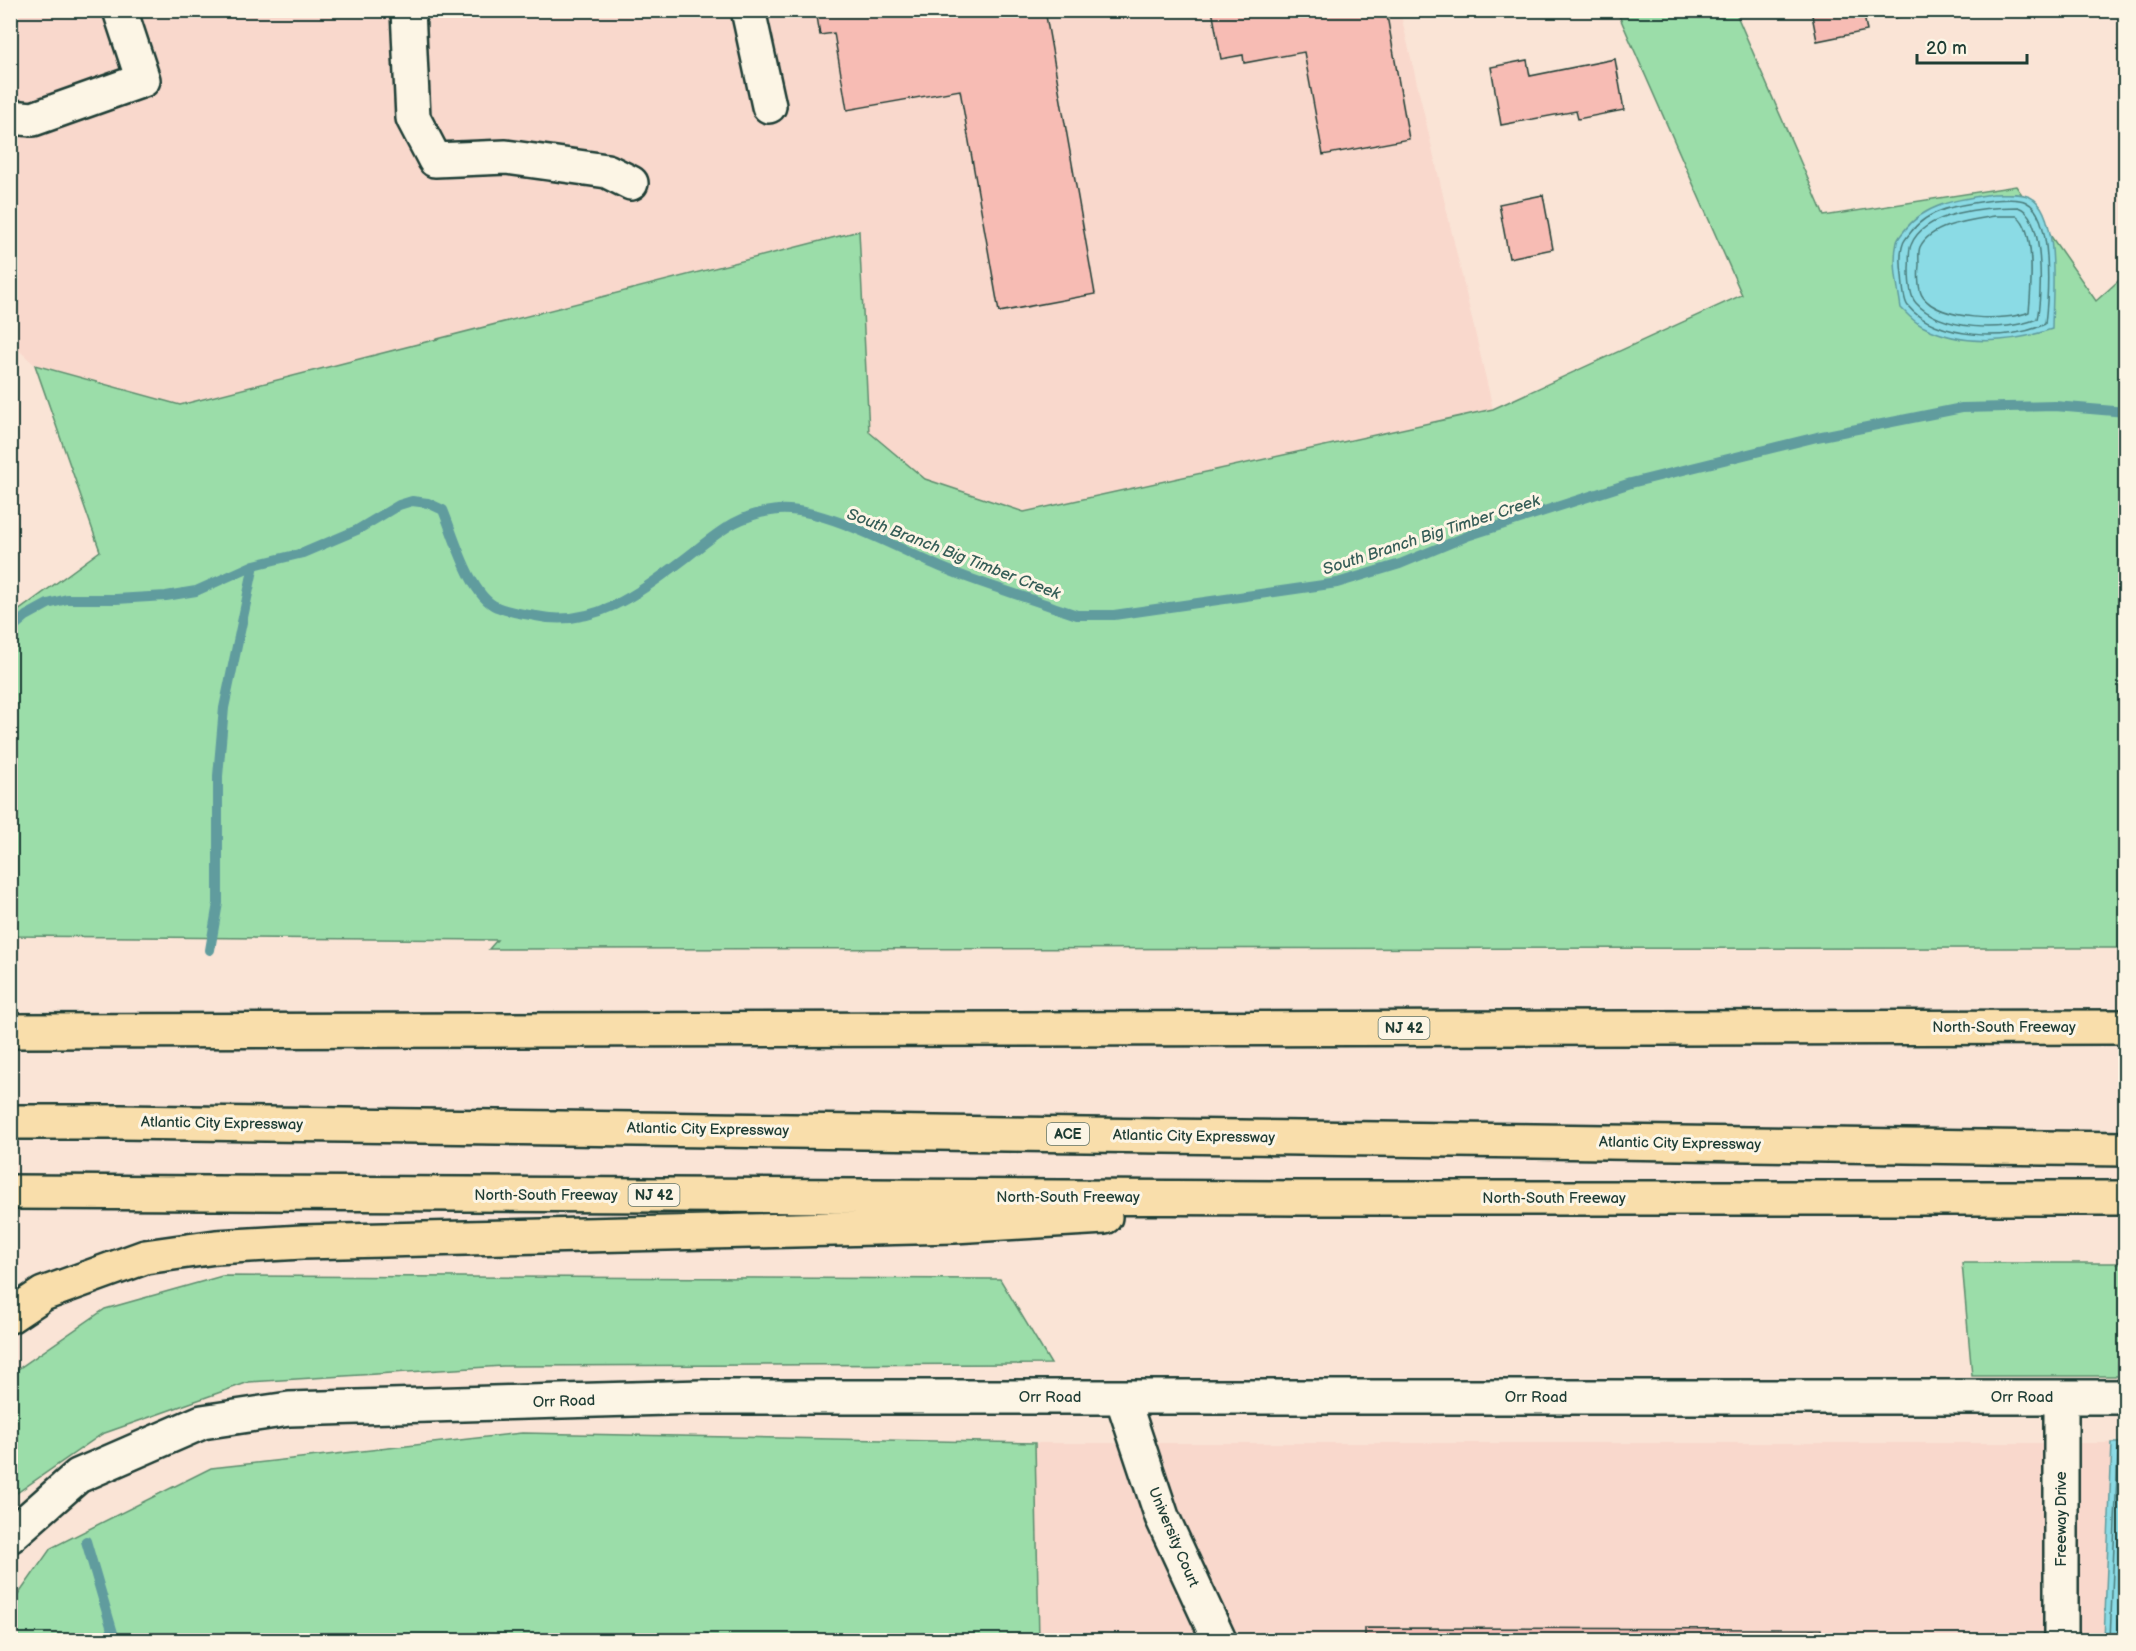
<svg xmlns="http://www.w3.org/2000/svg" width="2136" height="1651" font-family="'Balsamiq Sans',sans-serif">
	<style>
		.built { fill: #f9d8cc }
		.green { fill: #9bdda9; stroke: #5d8d6e; stroke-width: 1.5 }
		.water { fill: #8bdbe5; stroke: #609c9e; stroke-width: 1.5 }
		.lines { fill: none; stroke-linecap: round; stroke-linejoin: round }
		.shore { stroke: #4a7c7b; stroke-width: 1.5 }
		.stream { stroke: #609c9e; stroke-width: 10 }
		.building { fill: #f7bcb4; stroke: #1f3d34; stroke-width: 1.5 }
		.minor-casing { stroke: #1f3d34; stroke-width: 38 }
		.highway-casing { stroke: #1f3d34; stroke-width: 38 }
		.minor { stroke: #fcf5e5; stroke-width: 33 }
		.highway { stroke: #f9deab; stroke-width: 33 }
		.labels { text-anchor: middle; stroke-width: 6; stroke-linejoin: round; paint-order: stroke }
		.shield { fill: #fcf5e5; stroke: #617469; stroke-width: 1.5 }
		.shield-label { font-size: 14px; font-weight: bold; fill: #1f3d34 }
		.street-label { font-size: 15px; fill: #1f3d34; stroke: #fcf5e5 }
		.water-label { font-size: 16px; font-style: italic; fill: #355d57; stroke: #fcf5e5 }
	</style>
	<rect width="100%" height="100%" fill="#fae4d6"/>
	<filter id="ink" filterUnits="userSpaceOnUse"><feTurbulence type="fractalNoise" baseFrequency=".0167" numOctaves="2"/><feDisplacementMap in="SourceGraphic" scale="12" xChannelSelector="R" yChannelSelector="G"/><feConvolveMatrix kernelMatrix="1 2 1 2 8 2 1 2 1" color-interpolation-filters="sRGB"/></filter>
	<g filter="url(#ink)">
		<path class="built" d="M24 10 1400 11 1493 409 1025 512 925 479 869 432 858 231 180 405 35 365 11 343 10 28Z
			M1035 1443H2112L2104 1640H1039Z"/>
		<path class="green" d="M1617 11H1735L1824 216 2016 186 2096 301 2125 275V948L489 949 497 940 11 936 10 617 100 551 35 365 180 405 859 231 869 432 925 479 1024 512 1493 409 1742 295Z
			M1962 1263H2125V1376H1972Z
			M222 1276 1000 1279 1051 1364 503 1366 249 1382 102 1434 11 1497V1374L105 1309Z
			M522 1433 1035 1443 1039 1640H11V1605L51 1548 211 1468Z"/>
		<path class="water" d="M1993 194C2005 194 2018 192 2030 197 2061 211 2052 299 2052 329 2011 343 1962 347 1922 326 1914 322 1907 314 1901 308 1898 287 1892 263 1897 242 1898 238 1902 234 1904 231 1925 203 1961 199 1993 194Z
			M2112 1443H2125V1640H2104Z"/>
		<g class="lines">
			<path class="shore" d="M1993 200C2003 200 2017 197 2026 202 2054 215 2048 298 2045 324 2010 342 1934 339 1908 306 1903 300 1903 284 1902 275 1901 267 1900 252 1903 244 1904 240 1908 236 1911 232 1929 207 1965 204 1993 200Z
				M2018 207C2045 215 2042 296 2037 319 2004 332 1941 331 1916 303 1910 297 1909 277 1909 268 1910 261 1908 251 1911 245 1924 211 1988 207 2018 207Z
				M1995 216H2017C2036 229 2031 291 2029 312 2006 322 1939 320 1923 297 1918 291 1918 274 1919 265 1919 260 1918 252 1920 247 1931 224 1973 220 1995 216Z
				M2110 1640 2118 1452 2120 1449H2126
				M2118 1640 2126 1457"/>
			<path class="stream" d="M10 630 26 616 48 604 67 599H116L166 596 196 591 254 565 303 553 357 530 399 505 412 501 428 503 443 510C454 536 470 596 497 607 508 612 524 614 536 616 595 629 643 590 687 557 717 534 737 514 778 510 822 506 901 550 943 568 981 584 1021 595 1059 609L1077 615H1114L1337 583 1400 564 1470 535 1631 483 1817 437 1962 408 2055 406 2126 412
				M210 950 218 903V776L224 708 254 565
				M86 1541 115 1640"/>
		</g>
		<path class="building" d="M816 10H1045L1095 294 999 312 960 90 847 110 834 33 820 35Z
			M1212 10H1386L1409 139 1323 155 1304 52 1244 63 1243 55 1221 59Z
			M1811 10H1863L1867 31 1817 41Z
			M1892 10H1929L1894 18Z
			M1615 59 1624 110 1578 119 1576 111 1501 125 1491 67 1527 60 1530 76Z
			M1543 195 1553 249 1509 258 1499 204Z
			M1365 1628 1821 1629V1640H1365Z"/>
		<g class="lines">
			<defs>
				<path id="minor" d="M408 10 413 118 435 160 506 157 607 171 631 183
					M748 10 769 106
					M10 117 33 119 143 80 120 10
					M1122 1397 1162 1517 1219 1640
					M2061 1397V1640
					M10 1536 78 1476 202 1422 289 1409 702 1397H2126"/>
				<path id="highway" d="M10 1031 2126 1027
					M10 1122H120L2126 1149
					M10 1192 1297 1198H2126
					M10 1316 43 1294 145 1257 216 1247 302 1242 954 1226 1105 1217"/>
			</defs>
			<use href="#minor" class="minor-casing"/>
			<use href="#highway" class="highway-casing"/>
			<use href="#minor" class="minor"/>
			<use href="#highway" class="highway"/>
		</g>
	</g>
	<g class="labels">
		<g class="shield">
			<rect x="1378.5" y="1017" width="51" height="22" rx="4.5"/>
			<rect x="1047" y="1123" width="42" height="22" rx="4.5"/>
			<rect x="628.5" y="1184" width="51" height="22" rx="4.5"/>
		</g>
		<g class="shield-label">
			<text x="1404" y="1033">NJ 42</text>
			<text x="1068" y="1139">ACE</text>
			<text x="654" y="1200">NJ 42</text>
		</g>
		<g class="street-label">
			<text x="2004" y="1032">North-South Freeway</text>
			<text transform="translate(222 1123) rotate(1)" y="5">Atlantic City Expressway</text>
			<text transform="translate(708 1129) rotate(1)" y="5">Atlantic City Expressway</text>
			<text transform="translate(1194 1136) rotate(1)" y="5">Atlantic City Expressway</text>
			<text transform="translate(1680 1143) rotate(1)" y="5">Atlantic City Expressway</text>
			<text x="546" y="1200">North-South Freeway</text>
			<text x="1068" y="1202">North-South Freeway</text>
			<text x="1554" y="1203">North-South Freeway</text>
			<text x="1050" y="1402">Orr Road</text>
			<text x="1536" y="1402">Orr Road</text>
			<text x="2022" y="1402">Orr Road</text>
			<text transform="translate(564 1401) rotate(-2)" y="5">Orr Road</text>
			<text transform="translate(2061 1519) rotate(-90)" y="5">Freeway Drive</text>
			<text transform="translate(1174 1537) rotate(67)" y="5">University Court</text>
		</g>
		<g class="water-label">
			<text transform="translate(1431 534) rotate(-18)" y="6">South Branch Big Timber Creek</text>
			<text transform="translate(954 553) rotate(21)" y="6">South Branch Big Timber Creek</text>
		</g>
	</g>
	<rect width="2136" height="1651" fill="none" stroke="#fcf5e5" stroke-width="36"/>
	<rect x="18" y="18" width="2100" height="1615" fill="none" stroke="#1f3d34" stroke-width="2" filter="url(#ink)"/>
	<path d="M1917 54v9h110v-9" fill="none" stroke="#1f3d34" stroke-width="3"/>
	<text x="1926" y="54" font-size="18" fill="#1f3d34" stroke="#fcf5e5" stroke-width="4.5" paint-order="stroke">20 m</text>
</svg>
